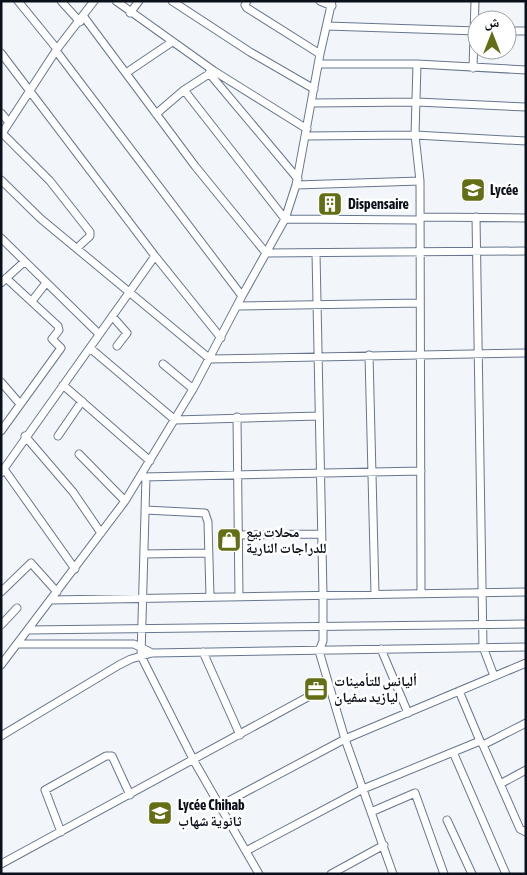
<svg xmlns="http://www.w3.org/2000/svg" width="527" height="875" font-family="'Asap Condensed','Noto Naskh Arabic',sans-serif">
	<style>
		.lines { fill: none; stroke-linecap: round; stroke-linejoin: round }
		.minor-casing { stroke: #67768e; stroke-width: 9 }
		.minor { stroke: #fff; stroke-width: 7 }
		.labels { text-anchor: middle; stroke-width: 5; stroke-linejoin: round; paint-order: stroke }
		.poi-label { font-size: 14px; font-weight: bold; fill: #0b111a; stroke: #fff; text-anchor: start }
	</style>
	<rect width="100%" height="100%" fill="#f2f6fb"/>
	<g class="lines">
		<defs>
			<path id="minor" d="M18 1 57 49
				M61 1 80 22
				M116 1 214 71 307 129
				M172 1 250 52 314 89
				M247 1 245 5 247 8 320 54
				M320 1 332 6
				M130 13 139 1
				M84 17 195 166 266 253 526 251
				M327 26 477 31
				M507 31H526
				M57 52 242 296
				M1 53 155 256 221 338
				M319 64H417L526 70
				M417 64 415 135 420 181 421 593
				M473 68 475 1
				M126 73 172 42
				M209 73 298 179
				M184 90 285 219 420 220
				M312 103 417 102 526 107
				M1 113 8 121
				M156 114 184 90 212 72
				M2 133 50 181 90 232V236L77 248
				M1 135 57 49 94 1
				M305 136 415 135 526 141
				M1 180 41 219 210 359 526 353
				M296 185 420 181
				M420 217 526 218
				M476 217 483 647 494 676
				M1 238 99 334
				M316 253 323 595V641L319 651 345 739 393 874
				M1 283 24 262
				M32 301 46 283
				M237 306 420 303
				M112 316 127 333 117 346
				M90 348 175 420 319 416
				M369 355 375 594
				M163 364 193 389
				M1 382 20 404
				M63 385 150 461
				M237 417 239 597
				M1 431 61 348 52 339 59 330 58 326 6 278
				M25 436 73 492 101 533
				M58 436 82 401
				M79 454 125 501
				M4 469 75 569
				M1 473 155 256
				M143 477 421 471
				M146 477 141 656 194 761 259 874
				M145 510 205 513 208 522 210 597
				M238 535 320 534
				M144 554 208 553
				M1 592 31 563 57 592
				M51 600 526 592
				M1 625 17 608
				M28 630 526 624
				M17 644H134L152 653
				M381 649 408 713
				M203 652 240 735
				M1 665 125 501 193 389 242 296 285 219 296 185 320 54 332 1
				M459 691 480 741
				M1 736 119 665 131 659 152 653 526 647
				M483 745 520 829 526 832
				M453 752 506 874
				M500 784 526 770
				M221 805 345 739 526 663
				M371 812 415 793 444 874
				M447 820 472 874
				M61 832 45 790 106 756H112L130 795
				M246 851 363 789 480 741 483 745 526 723
				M1 864 328 686
				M331 874 384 845"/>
		</defs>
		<use href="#minor" class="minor-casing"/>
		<use href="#minor" class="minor"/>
	</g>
	<defs>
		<symbol id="school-square" viewBox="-11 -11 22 22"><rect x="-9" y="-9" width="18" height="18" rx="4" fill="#646e15" stroke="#fff"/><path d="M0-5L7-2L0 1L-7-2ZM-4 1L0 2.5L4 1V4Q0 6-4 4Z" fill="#fff"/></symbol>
		<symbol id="building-square" viewBox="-11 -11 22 22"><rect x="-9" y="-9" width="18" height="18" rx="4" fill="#646e15" stroke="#fff"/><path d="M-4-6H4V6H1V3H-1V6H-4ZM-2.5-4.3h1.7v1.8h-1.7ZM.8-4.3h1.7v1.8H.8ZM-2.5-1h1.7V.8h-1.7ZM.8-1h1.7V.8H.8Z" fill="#fff"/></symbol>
		<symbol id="shop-square" viewBox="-11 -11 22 22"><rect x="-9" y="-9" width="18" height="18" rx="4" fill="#646e15" stroke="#fff"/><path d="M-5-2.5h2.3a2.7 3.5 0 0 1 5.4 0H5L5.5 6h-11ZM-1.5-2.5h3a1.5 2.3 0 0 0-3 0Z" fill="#fff"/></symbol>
		<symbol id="office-square" viewBox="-11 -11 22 22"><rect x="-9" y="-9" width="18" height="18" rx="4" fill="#646e15" stroke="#fff"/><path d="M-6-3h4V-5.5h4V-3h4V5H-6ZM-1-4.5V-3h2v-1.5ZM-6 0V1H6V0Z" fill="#fff"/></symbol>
	</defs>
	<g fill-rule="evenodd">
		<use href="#school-square" x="459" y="176" width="28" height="28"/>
		<use href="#building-square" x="316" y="190" width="28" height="28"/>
		<use href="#shop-square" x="215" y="526" width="28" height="28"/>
		<use href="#office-square" x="302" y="675" width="28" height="28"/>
		<use href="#school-square" x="146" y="799" width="28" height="28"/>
	</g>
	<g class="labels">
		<g class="poi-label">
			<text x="490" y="195">Lycée</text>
			<text x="348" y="209">Dispensaire</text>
			<text x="246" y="537">محلات بيع<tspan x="246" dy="16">للدراجات النارية</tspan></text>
			<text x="334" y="686">أليانس للتأمينات<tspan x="334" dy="16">ليازيد سفيان</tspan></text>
			<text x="178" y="810">Lycée Chihab<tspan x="178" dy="16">ثانوية شهاب</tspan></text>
		</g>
	</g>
	<rect width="527" height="875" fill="none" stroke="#0b111a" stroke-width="5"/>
	<g transform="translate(492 35)"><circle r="24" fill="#ffffff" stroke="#9da0a3"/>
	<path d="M0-4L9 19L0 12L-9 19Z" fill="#646e15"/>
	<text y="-8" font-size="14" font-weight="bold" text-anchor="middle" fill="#0b111a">ش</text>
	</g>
</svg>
